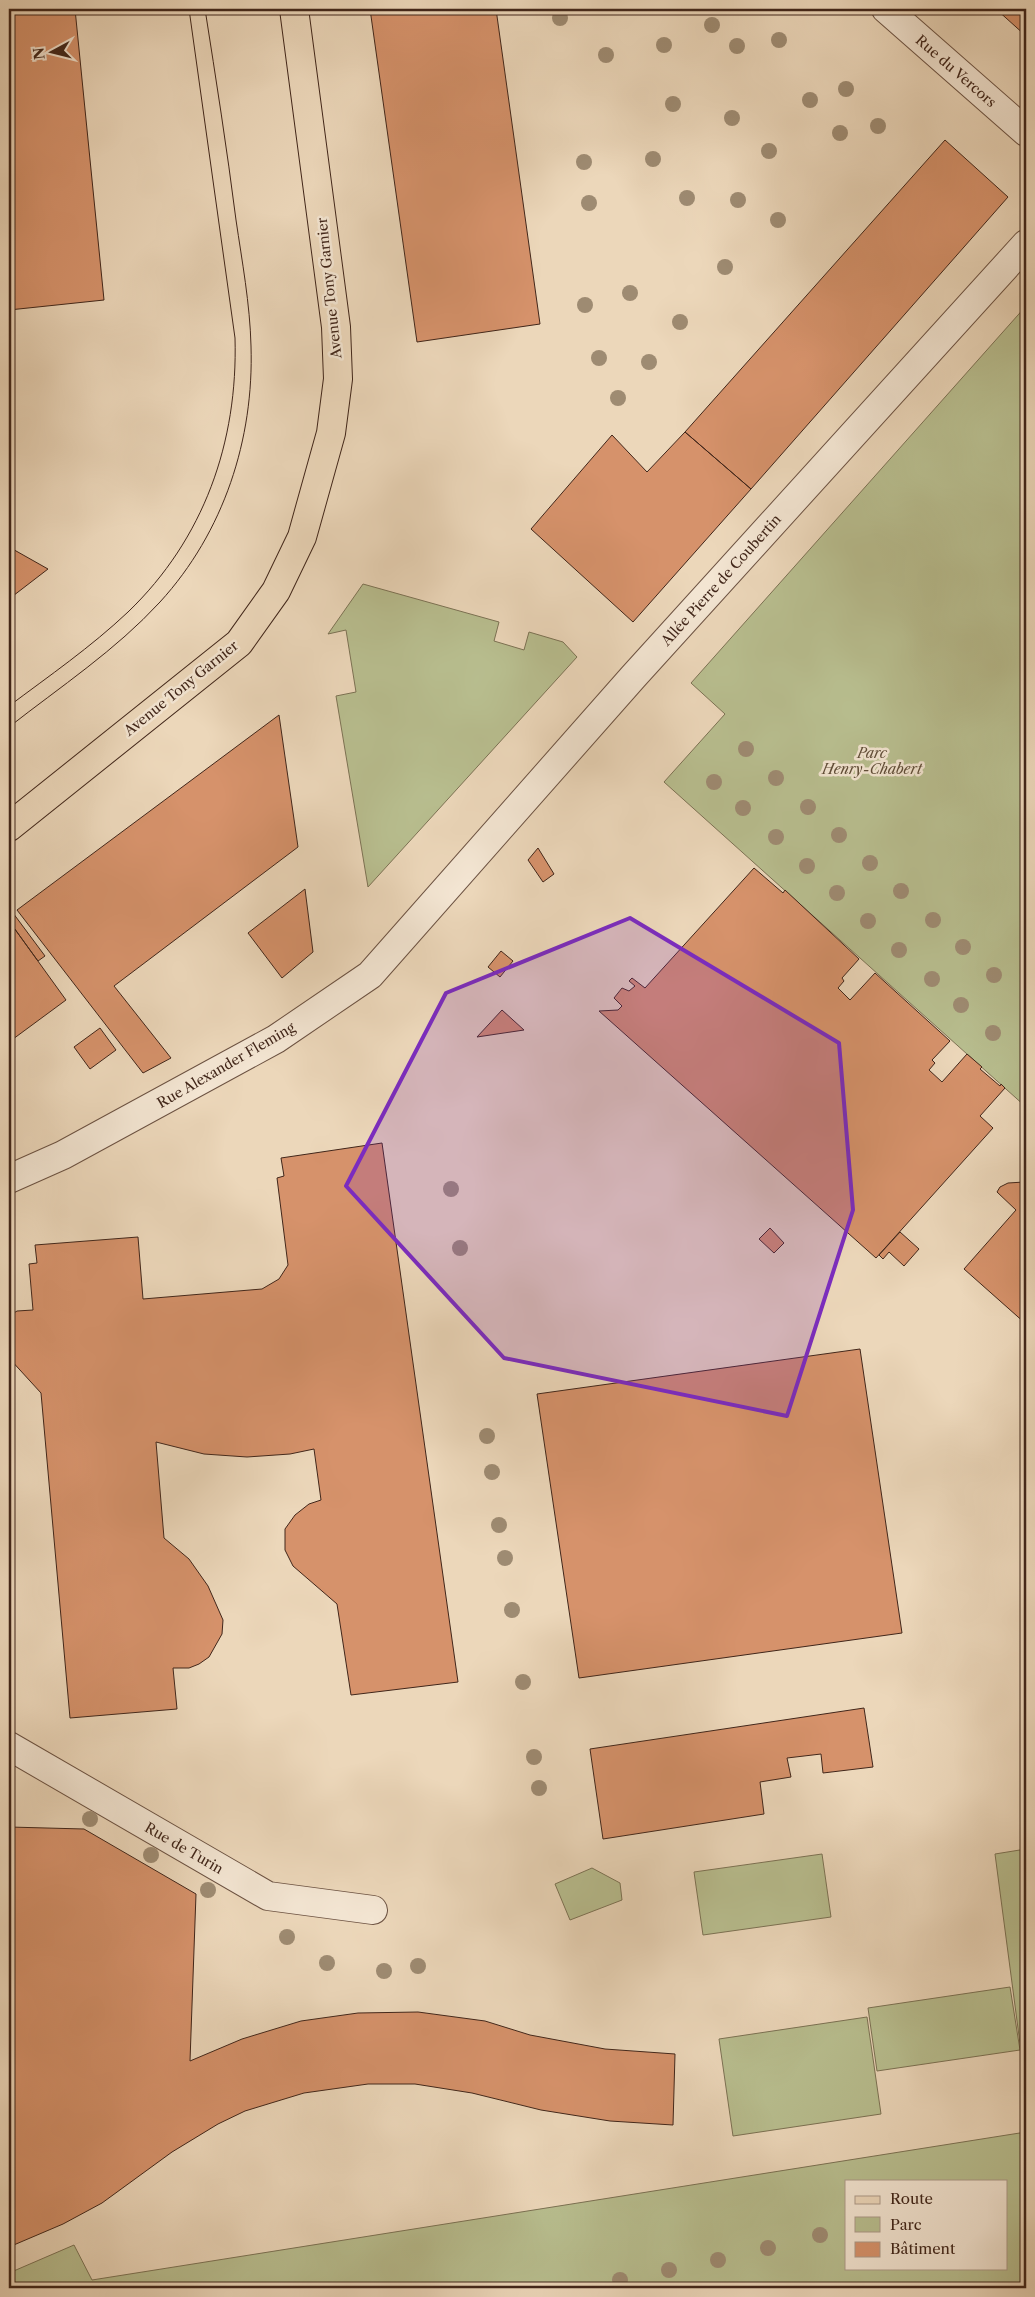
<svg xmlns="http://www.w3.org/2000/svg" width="1035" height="2297" font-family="'Libre Caslon Text',serif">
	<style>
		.green { fill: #b8be8f; stroke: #7c7254; fill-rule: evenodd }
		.building { fill: #d6926b; stroke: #41261a }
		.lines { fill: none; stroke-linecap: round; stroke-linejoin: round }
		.minor-casing { stroke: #6c5242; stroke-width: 30 }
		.primary-casing { stroke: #41261a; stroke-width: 30 }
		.minor { stroke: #f3e5d2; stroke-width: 28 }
		.primary { stroke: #ecd7ba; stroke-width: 28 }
		.tram { stroke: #41261a; stroke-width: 1 }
		.tree { fill: #9e8b72 }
		.marked { fill: #7b2cbf; fill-opacity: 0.2; stroke: #7b2cbf; stroke-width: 4; stroke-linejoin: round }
		.labels { text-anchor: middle; stroke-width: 5; stroke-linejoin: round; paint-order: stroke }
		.street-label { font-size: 14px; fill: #41261a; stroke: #f3e5d2 }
		.park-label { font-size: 14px; font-style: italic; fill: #5f4c37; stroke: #f3e5d2 }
	</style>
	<rect width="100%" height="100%" fill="#ecd7ba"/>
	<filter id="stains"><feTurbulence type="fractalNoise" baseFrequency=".004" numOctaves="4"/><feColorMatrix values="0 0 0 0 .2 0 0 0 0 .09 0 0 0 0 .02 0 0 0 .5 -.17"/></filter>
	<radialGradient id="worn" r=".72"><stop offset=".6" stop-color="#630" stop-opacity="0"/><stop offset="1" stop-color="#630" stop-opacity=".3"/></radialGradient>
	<path class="green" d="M1026 306V1107L664 782 725 714 691 683Z
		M363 584 499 622 494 641 524 650 529 632 563 642 577 657 368 887 336 696 356 692 346 630 328 634Z
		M1026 1849V2089L995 1854Z
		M822 1854 831 1917 703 1935 694 1872Z
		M592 1868 620 1883 622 1900 570 1920 555 1884Z
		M1010 1987 1020 2050 877 2071 868 2008Z
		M867 2017 881 2114 733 2136 719 2039Z
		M1026 2132V2288H9V2273L74 2245 92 2280ZM846 2181H1006V2268H846Z"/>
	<path class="building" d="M9 9H75L104 300 9 310V175L14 154 9 116Z
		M370 9H496L540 324 417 342Z
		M996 9H1026V36Z
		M945 140 1008 197 751 489 685 432Z
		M685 432 751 489 633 622 531 529 612 435 647 472Z
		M9 547 48 569 9 599Z
		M279 715 298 847 114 986 171 1058 143 1073 17 910Z
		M538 848 554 874 543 882 528 860Z
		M754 868 783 893 785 890 859 959 842 978 844 981 838 988 850 1000 875 973 950 1041 932 1060 935 1063 929 1070 942 1082 967 1054 982 1067 980 1069 1000 1086 1001 1084 1005 1088 980 1116 993 1128 876 1258 599 1011 618 1010 622 1006 614 998 622 988 629 991 635 986 629 981 632 978 645 988Z
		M305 889 313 952 282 978 248 933Z
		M13 913 45 956 38 961 9 921V916Z
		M9 921 66 1000 9 1042Z
		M501 951 513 961 500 977 488 967Z
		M502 1010 524 1030 477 1037Z
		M100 1028 116 1050 90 1069 74 1047Z
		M382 1143 458 1682 351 1695 337 1604 293 1566 285 1550V1529L295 1515 309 1504 321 1500 314 1449 290 1454 247 1457 204 1454 156 1442 164 1538 189 1559 208 1586 223 1620 222 1634 209 1657 199 1664 189 1668H173L177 1709 70 1718 41 1393 9 1358V1316L17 1311 33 1310 29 1264 37 1263 35 1245 138 1237 143 1299 262 1289 279 1279 288 1265 277 1178 284 1176 281 1158Z
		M1024 1182 1026 1183V1324L964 1269 1016 1210 997 1192 1000 1187 1008 1183Z
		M770 1228 784 1243 774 1253 759 1239Z
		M900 1232 919 1249 904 1266 889 1252 883 1259 879 1255Z
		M860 1349 902 1633 579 1678 537 1394Z
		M864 1708 873 1767 823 1773 821 1754 787 1758 791 1777 760 1782 764 1814 603 1839 590 1749Z
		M9 1827 84 1829 196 1894 190 2061 242 2039 301 2021 358 2013 418 2012 485 2021 530 2035 605 2049 675 2054 673 2125 610 2121 541 2110 472 2093 415 2084H368L304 2093 245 2111 218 2124 172 2152 102 2203 63 2224 9 2247Z"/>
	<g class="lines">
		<defs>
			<path id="minor" d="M886 9 1026 132
				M9 1179 63 1155 276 1039 370 975 633 677 1026 244
				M9 1746 268 1896 373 1910"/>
			<path id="primary" d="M9 827 239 643 276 591 302 537 331 433 338 379 336 327 294 9"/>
		</defs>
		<use href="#minor" class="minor-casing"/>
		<use href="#primary" class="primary-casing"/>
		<use href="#minor" class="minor"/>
		<use href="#primary" class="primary"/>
		<path class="tram" d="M9 706C49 676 91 647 128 612 204 539 238 442 235 338L189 9
			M9 727C60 687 116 650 160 602 224 532 254 439 251 346 250 304 242 261 236 220 227 149 216 79 205 9"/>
	</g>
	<g class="tree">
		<circle cx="560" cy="18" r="8"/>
		<circle cx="712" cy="25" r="8"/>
		<circle cx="779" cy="40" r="8"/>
		<circle cx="664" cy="45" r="8"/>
		<circle cx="737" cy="46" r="8"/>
		<circle cx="606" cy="55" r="8"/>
		<circle cx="846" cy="89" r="8"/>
		<circle cx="810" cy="100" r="8"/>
		<circle cx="673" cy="104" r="8"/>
		<circle cx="732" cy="118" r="8"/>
		<circle cx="878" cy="126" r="8"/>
		<circle cx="840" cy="133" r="8"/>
		<circle cx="769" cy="151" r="8"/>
		<circle cx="653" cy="159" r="8"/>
		<circle cx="584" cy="162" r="8"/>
		<circle cx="687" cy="198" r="8"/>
		<circle cx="738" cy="200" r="8"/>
		<circle cx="589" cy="203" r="8"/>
		<circle cx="778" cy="220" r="8"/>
		<circle cx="725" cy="267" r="8"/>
		<circle cx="630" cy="293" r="8"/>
		<circle cx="585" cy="305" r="8"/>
		<circle cx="680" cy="322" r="8"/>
		<circle cx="599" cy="358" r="8"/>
		<circle cx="649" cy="362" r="8"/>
		<circle cx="618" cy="398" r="8"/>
		<circle cx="746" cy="749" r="8"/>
		<circle cx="776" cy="778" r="8"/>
		<circle cx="714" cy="782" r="8"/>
		<circle cx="808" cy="807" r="8"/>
		<circle cx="743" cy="808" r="8"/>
		<circle cx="839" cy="835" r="8"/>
		<circle cx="776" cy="837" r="8"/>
		<circle cx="870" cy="863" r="8"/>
		<circle cx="807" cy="866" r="8"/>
		<circle cx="901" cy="891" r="8"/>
		<circle cx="837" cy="893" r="8"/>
		<circle cx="933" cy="920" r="8"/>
		<circle cx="868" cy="921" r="8"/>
		<circle cx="963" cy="947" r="8"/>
		<circle cx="899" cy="950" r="8"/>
		<circle cx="994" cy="975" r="8"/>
		<circle cx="932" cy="979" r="8"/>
		<circle cx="961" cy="1005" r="8"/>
		<circle cx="993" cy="1033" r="8"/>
		<circle cx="451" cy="1189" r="8"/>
		<circle cx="460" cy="1248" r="8"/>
		<circle cx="487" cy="1436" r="8"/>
		<circle cx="492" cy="1472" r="8"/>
		<circle cx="499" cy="1525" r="8"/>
		<circle cx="505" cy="1558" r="8"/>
		<circle cx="512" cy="1610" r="8"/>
		<circle cx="523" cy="1682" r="8"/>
		<circle cx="534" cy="1757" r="8"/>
		<circle cx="539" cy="1788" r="8"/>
		<circle cx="90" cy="1819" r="8"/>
		<circle cx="151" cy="1855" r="8"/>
		<circle cx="208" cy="1890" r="8"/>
		<circle cx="287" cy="1937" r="8"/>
		<circle cx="327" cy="1963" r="8"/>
		<circle cx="418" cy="1966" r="8"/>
		<circle cx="384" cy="1971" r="8"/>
		<circle cx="820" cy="2235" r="8"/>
		<circle cx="768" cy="2248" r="8"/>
		<circle cx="718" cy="2260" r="8"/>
		<circle cx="669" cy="2270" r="8"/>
		<circle cx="620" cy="2280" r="8"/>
	</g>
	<path class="marked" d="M630 918 839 1043 853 1210 787 1416 504 1358 346 1186 446 993Z"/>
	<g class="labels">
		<g class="street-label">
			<text transform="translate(956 71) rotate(41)" y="5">Rue du Vercors</text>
			<text transform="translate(329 288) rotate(-96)" y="5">Avenue Tony Garnier</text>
			<text transform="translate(721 580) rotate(-48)" y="5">Allée Pierre de Coubertin</text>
			<text transform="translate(181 688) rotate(-39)" y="5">Avenue Tony Garnier</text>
			<text transform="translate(226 1065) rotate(-30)" y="5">Rue Alexander Fleming</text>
			<text transform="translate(184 1848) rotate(30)" y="5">Rue de Turin</text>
		</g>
		<g class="park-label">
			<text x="872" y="758">Parc<tspan x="872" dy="16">Henry-Chabert</tspan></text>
		</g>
	</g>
	<rect width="1035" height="2297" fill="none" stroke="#ecd7ba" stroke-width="30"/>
	<rect x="10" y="10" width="1015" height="2277" fill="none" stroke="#41261a" stroke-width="2.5"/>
	<rect x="15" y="15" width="1005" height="2267" fill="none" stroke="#41261a"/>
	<rect x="845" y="2180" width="162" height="90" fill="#f3e5d2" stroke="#ac9988"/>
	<rect x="855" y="2196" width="25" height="8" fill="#ecd7ba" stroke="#ac9988"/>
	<text x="890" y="2204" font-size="15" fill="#41261a">Route</text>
	<rect x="855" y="2217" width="25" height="15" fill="#b8be8f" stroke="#ac9988"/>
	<text x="890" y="2230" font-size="15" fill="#41261a">Parc</text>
	<rect x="855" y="2242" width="25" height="15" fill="#d6926b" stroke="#ac9988"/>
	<text x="890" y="2254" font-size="15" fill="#41261a">Bâtiment</text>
	<g transform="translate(52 52) rotate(263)" stroke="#f3e5d2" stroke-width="4" paint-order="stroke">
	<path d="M0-4L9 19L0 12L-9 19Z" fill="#41261a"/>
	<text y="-8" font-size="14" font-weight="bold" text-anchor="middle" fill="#41261a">N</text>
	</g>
	<rect width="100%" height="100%" filter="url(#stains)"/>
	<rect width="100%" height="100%" fill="url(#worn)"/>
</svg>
